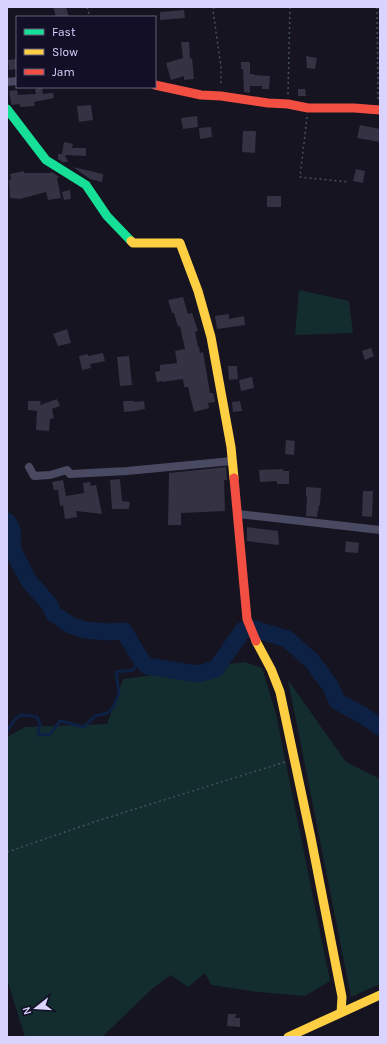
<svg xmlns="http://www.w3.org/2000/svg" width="387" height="1044" font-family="Karla,sans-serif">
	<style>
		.green { fill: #132c2d }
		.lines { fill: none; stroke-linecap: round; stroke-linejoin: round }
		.stream { stroke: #0d2144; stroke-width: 3 }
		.river { stroke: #0d2144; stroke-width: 17 }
		.building { fill: #343243 }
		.path { stroke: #44505f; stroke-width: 1.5; stroke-dasharray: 2 3; stroke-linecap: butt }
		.street { stroke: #4a4962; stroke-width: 8 }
		.fast { stroke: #16e098; stroke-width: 9 }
		.slow { stroke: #ffcf43; stroke-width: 9 }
		.jam { stroke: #f24e42; stroke-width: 9 }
	</style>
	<rect width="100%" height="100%" fill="#161421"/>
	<path class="green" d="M299 290 349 301 353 333 295 335Z
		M245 662 262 668 276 714 330 981 305 996 258 992 211 985 205 973 188 987 171 975 153 988 102 1037H25L7 979V737L25 727 107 724 123 679Z
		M288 680 346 762 380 779V984L351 997Z"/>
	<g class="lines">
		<path class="stream" d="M7 731C18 714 17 713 37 717L40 724 38 735 50 734 60 721 84 727 95 716 108 713 114 706 119 693 116 672 133 670 140 658"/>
		<path class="river" d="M7 521 12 530 13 551 29 581 49 604 54 614 70 625 85 630 108 632 124 631 140 658 147 666 198 674 216 669 243 630 251 628 287 639 312 661 331 687 337 701 364 716 380 727"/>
	</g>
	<path class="building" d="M53 7H66L69 17H56Z
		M184 10 185 18 160 20V12Z
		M181 42H189L190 59 192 58 194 79 184 80V76L171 80 166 63 183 58Z
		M306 56 317 58 315 69 307 68Z
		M17 59V69L9 70 8 60Z
		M241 62H250V74H254V75L270 76 269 89H262V86H250V93L244 92 243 69H241Z
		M42 87 43 94 53 93 54 98 34 102 35 106 20 107V104L12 105 11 103 9 91 17 90 18 95 36 94 35 89Z
		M298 89H305L306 96H298Z
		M91 105 93 120 79 122 77 106Z
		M197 116 198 127 183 129 181 118Z
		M360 125 380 129V142L357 138Z
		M211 127 212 137 200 139 199 128Z
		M243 131H256L255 153 242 152Z
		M64 142 73 144 72 148H86V156L65 155 68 162H62L58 159V154H62Z
		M73 167 103 174 102 182 90 179Z
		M356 169 365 171 363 183 353 181Z
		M24 171V173H49L52 172 58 176 59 177 57 178 61 198 48 200 46 192 20 199 10 198 9 180H11L10 174Z
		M70 190 71 199 64 200 62 192Z
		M267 196H281V207H267Z
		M183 297 188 314 192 313 198 331 195 332 198 347 199 346 200 353 203 352 210 393H213L215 402 208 403 209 408 194 412 188 387H184L183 379 162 382V381L157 382 155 372 160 371V365L177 363 175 351 185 349 180 326 178 327 174 313H172L168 300Z
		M229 314V319L244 316 245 325 217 329 215 316Z
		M67 329 71 343 58 346 53 334Z
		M371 348 374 356 365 360 362 351Z
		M103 353 105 361 90 364 91 368 82 370 79 356 88 354V356Z
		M129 356 132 385 120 386 117 357Z
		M228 366H237L238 379 229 380Z
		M252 377 254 388 241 391 239 380Z
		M57 399 60 406 52 409 54 418 50 419 49 431 36 430 37 411 28 410V401H41L40 405Z
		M123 401H134V402L144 401 145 409 134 411 124 412Z
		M240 401 242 411 233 412 232 402Z
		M286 440 295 441 294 455 285 454Z
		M226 467 227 480H224L225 511 181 513V525H168L169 473Z
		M283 469V471H289V484H277V481L260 482 259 470Z
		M120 479 122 501 130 502 129 509H112L110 480Z
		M63 480 66 496 84 493 83 483 90 482 91 486 96 485 102 514 76 511 77 517 65 519 63 505 60 506 58 490H54L52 482Z
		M306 487 321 488 320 505H319L317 517 306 516 307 496H306Z
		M363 491H373L372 517 362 516Z
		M247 527 278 531 279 545 247 541Z
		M346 541 359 543 358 553 345 552Z
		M228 1014H236L235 1018H240V1027L227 1026Z"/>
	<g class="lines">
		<path class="path" d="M87 7 90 17
			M214 7 213 11 221 67V86
			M377 7 378 100
			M288 94 290 7
			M307 117 300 177 349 182
			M7 852 97 821 285 762"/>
		<path class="street" d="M7 82 17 81
			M29 467 34 476 50 475 67 470 70 474 127 471 232 461
			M238 514 380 530"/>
		<path class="fast" d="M7 109 46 160 86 185 107 216 131 241"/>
		<path class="slow" d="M131 241 133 243H180L198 291 211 337 231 447 234 478
			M256 641 271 669 280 692 311 838 342 997 341 1013
			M288 1037 380 995"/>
		<path class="jam" d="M155 85 201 95 221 96 268 103 288 104 308 108H354L380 110
			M234 478 247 619 256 641"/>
	</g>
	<rect width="387" height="1044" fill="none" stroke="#d9d4ff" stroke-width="16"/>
	<rect x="16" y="16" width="140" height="72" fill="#130f26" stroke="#625e7d"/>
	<rect x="24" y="29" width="20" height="6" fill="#16e098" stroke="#625e7d"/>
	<text x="52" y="36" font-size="12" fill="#d9d4ff">Fast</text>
	<rect x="24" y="49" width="20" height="6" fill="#ffcf43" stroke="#625e7d"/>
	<text x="52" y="56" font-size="12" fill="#d9d4ff">Slow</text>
	<rect x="24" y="69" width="20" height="6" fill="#f24e42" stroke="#625e7d"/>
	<text x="52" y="76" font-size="12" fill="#d9d4ff">Jam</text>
	<g transform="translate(36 1008) rotate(253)" stroke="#130f26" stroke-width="3" paint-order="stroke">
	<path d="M0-3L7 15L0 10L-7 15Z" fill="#d9d4ff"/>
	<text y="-6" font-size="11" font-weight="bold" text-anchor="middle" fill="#d9d4ff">N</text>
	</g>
</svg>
